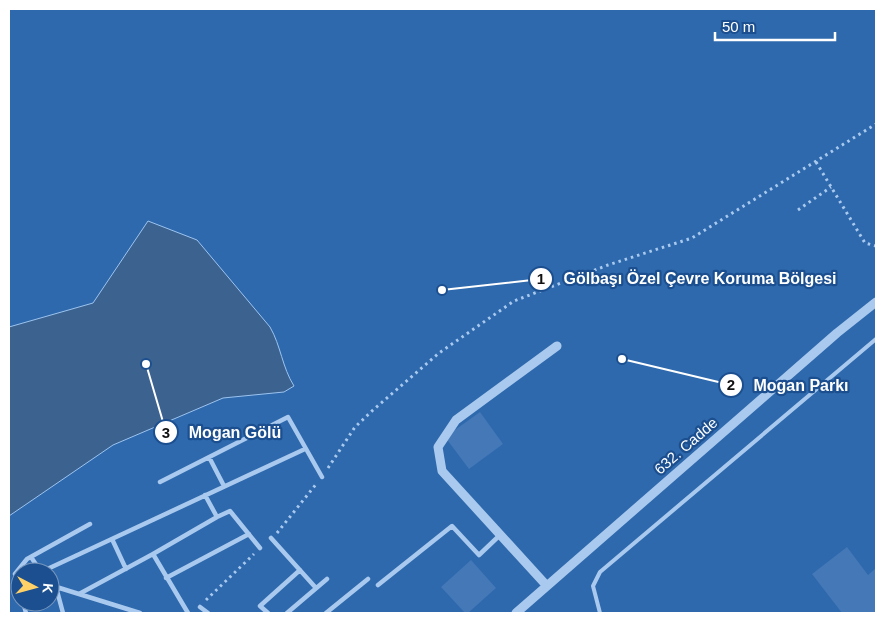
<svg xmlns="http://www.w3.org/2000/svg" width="885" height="622" font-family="Helvetica,sans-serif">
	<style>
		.green { fill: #2e69ad; fill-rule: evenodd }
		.water { fill: #3c6290; stroke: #9cc4f0 }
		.building { fill: #4478b7 }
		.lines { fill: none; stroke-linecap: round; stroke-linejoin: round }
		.path { stroke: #a9c9ee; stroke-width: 3; stroke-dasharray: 2.5 4; stroke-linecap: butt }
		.service { stroke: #a9c9ee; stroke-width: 4 }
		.pedestrian { stroke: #a9c9ee; stroke-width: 4.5 }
		.tertiary { stroke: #a9c9ee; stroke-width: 9 }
		.labels { text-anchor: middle; stroke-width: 4.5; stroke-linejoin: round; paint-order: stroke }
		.street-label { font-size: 15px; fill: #fff; stroke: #1b4f8f }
		.leader { fill: none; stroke: #fff; stroke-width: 2 }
		.callout-dot { fill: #fff; stroke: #1b4f8f; stroke-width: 2 }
		.mark-label { font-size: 15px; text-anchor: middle; font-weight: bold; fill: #111 }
		.callout-label { font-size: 16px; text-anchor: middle; font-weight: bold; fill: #fff; stroke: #1b4f8f; stroke-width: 4.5; stroke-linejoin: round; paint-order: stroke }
	</style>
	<rect width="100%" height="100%" fill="#1b4f8f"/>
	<path class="green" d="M9 9H876V613H9ZM20 572H50V602H20Z"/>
	<path class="water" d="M148 221 197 240 270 327C281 346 282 367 294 386L284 392 223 398 113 445 9 516V327L93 303Z"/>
	<path class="building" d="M480 412 503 444 469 469 445 437Z
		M847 547 868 575 876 568V613H842L812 574Z
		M471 560 496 588 468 613H465L441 587Z"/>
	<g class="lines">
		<path class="path" d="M816 162 865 243 876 246
			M798 210 831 187
			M328 468 355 427 373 410 439 353 514 301 608 265 692 238 876 124
			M277 533 317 483
			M206 600 254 554"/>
		<path class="service" d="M600 613 593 586 600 572 876 339"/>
		<path class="pedestrian" d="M209 457 224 486
			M160 482 288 417 322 477
			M205 495 217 517 230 511 260 548
			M271 538 316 588
			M112 539 126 569
			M153 554 217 517
			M31 557 41 572
			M41 572 305 449
			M15 574 27 559 90 524
			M15 574 20 591
			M166 578 249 534
			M50 585 140 613
			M378 585 452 526 479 555 500 535
			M56 587 63 613
			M79 594 153 554 188 613
			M23 602 26 613
			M200 607 208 613
			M268 613 260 606 300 570
			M287 613 327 579
			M326 613 368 579"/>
		<path class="tertiary" d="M547 586 442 471 438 447 456 420 557 346
			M516 613 837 333 876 302"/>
	</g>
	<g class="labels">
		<g class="street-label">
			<text transform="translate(686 446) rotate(-41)" y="5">632. Cadde</text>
		</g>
	</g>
	<path class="leader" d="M442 290L541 279M622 359L731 385M146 364L166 432"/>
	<g class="callout-dot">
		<circle cx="442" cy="290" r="5"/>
		<circle cx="622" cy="359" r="5"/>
		<circle cx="146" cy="364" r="5"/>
		<circle cx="541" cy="279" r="12"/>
		<circle cx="731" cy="385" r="12"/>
		<circle cx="166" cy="432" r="12"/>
	</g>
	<g class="mark-label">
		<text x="541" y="284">1</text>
		<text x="731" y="390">2</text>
		<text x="166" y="438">3</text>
	</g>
	<g class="callout-label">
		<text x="700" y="284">Gölbaşı Özel Çevre Koruma Bölgesi</text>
		<text x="801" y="391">Mogan Parkı</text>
		<text x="235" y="438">Mogan Gölü</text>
	</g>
	<rect width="885" height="622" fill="none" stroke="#ffffff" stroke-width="20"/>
	<g transform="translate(35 587) rotate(96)"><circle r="24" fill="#1b4f8f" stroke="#7695bc"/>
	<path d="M0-4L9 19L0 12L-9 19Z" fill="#ffd166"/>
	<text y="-8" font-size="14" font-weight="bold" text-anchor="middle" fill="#ffffff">K</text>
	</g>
	<path d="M715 32v8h120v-8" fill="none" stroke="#ffffff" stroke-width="2.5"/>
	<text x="722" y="32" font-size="15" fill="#ffffff" stroke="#1b4f8f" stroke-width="4" paint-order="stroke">50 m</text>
</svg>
